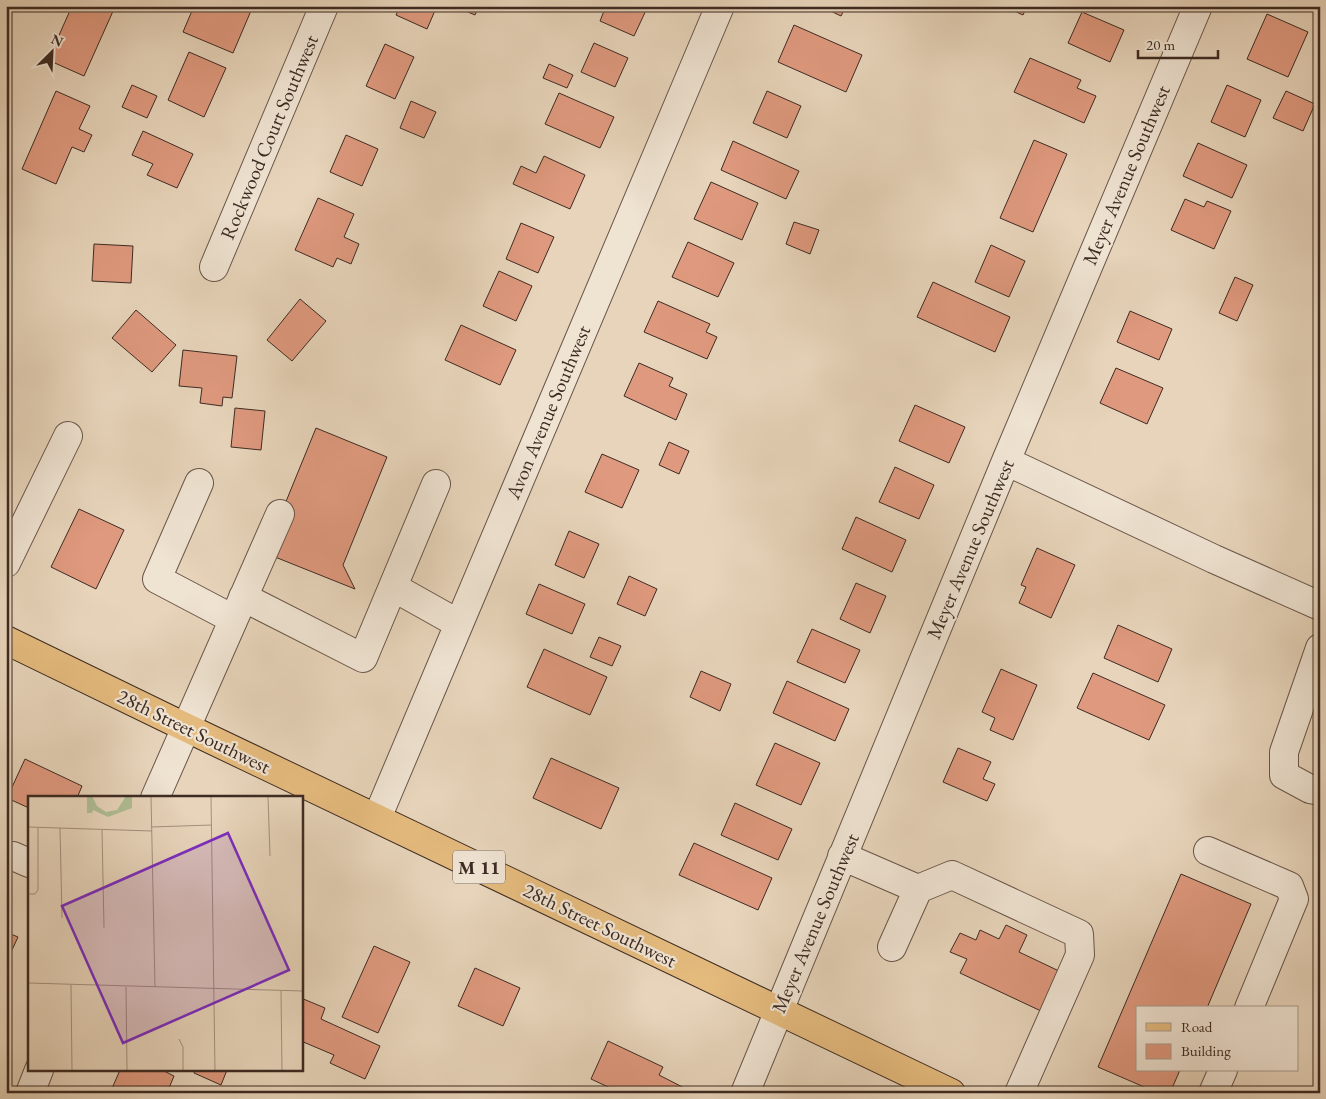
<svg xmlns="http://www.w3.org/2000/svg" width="1326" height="1099" font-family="'EB Garamond',serif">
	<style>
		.building { fill: #df997e; stroke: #3d2b23 }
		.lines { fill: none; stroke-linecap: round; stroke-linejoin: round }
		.minor-casing { stroke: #685549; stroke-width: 30 }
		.major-casing { stroke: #3d2b23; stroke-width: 30 }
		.minor { stroke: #efe3d2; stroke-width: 28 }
		.major { stroke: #e4ba7d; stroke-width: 28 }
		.labels { text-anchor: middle; stroke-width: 4.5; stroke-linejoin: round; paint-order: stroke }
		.shield { fill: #efe3d2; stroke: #726258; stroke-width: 1 }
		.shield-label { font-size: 19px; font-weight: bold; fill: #3d2b23 }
		.street-label { font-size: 20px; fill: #3d2b23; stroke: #efe3d2 }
		.inset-road { fill: none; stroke: #a3907e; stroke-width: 1 }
		.view { fill: #7b2cbf; fill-opacity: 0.15; stroke: #7b2cbf; stroke-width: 2.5 }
		.inset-edge { fill: none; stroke: #3d2b23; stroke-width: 2.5 }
	</style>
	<rect width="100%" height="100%" fill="#e7d4ba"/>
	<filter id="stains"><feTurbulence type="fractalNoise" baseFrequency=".004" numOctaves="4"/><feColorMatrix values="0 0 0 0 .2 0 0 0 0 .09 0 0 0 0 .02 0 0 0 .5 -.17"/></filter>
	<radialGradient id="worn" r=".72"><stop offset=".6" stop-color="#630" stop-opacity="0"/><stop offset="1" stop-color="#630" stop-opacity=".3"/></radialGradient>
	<path class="building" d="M72 6H108L114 9 84 76 48 60Z
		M194 6H253L233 53 183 32Z
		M400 6H437L427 29 396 15Z
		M454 6H479L475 15Z
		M606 6H648L634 36 600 21Z
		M820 6H846L841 16Z
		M1003 6H1027L1023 15Z
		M1082 12 1124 30 1110 62 1068 43Z
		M1267 14 1308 32 1288 77 1247 59Z
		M794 25 862 55 846 92 778 62Z
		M594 43 628 58 615 87 581 72Z
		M385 44 414 57 395 99 366 86Z
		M189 52 226 68 204 117 168 100Z
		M1030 58 1081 80 1077 88 1096 96 1084 123 1014 92Z
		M549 64 573 75 567 88 543 78Z
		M132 85 157 96 147 118 122 107Z
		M1227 85 1261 100 1245 137 1211 122Z
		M56 91 90 106 79 129 92 135 84 152 72 147 56 184 22 169Z
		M767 91 801 106 787 138 753 123Z
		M1286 91 1315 104 1303 131 1273 118Z
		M559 93 614 117 600 148 545 124Z
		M411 101 436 112 424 138 400 128Z
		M143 131 193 154 177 188 147 175 153 164 132 155Z
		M346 135 378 149 362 186 330 172Z
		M1034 140 1067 154 1033 232 1000 218Z
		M733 141 799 171 786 199 721 170Z
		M1198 143 1247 165 1232 198 1183 176Z
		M544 156 585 175 570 209 513 184 521 166 536 173Z
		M711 182 758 203 742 240 694 219Z
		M318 198 354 214 344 237 359 244 351 264 337 258 333 267 295 250Z
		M1185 199 1204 207 1207 201 1231 211 1214 249 1171 230Z
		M794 222 819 230 810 254 786 244Z
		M521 223 554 237 538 273 506 259Z
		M688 242 734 263 718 297 672 277Z
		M94 244 133 246 131 283 92 281Z
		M991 245 1025 261 1009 297 975 282Z
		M499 271 532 286 516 321 483 306Z
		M1235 277 1253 285 1237 321 1219 313Z
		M933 282 1010 317 995 352 917 317Z
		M300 299 326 321 292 361 267 340Z
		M658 301 710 324 706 332 717 337 707 359 644 332Z
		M136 310 176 345 152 372 112 338Z
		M1130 311 1172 329 1159 360 1117 342Z
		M461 325 516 350 500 385 445 360Z
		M183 350 237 356 232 398 223 397 222 406 200 403 202 388 179 386Z
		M639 363 673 378 669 386 687 394 676 420 624 396Z
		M1116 368 1163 388 1147 424 1100 403Z
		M915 405 965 427 949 463 899 441Z
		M235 408 265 411 261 450 231 447Z
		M316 428 387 457 343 565 355 589 265 553Z
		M669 442 689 451 679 474 659 465Z
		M602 454 639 470 622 508 585 492Z
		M895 467 934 485 919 519 879 502Z
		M79 509 124 530 96 589 51 567Z
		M856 517 906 540 892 572 842 549Z
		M569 531 599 544 584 578 555 565Z
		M1037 548 1075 565 1051 618 1019 603 1026 587 1021 585Z
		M629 576 657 589 645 616 617 604Z
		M856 583 886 596 870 633 840 619Z
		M539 584 585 604 572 634 526 614Z
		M1118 625 1172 649 1158 682 1104 658Z
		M812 629 860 650 845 683 797 662Z
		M599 637 621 646 612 666 590 657Z
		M544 649 607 677 590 715 527 687Z
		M1001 669 1037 685 1013 740 990 730 995 718 982 712Z
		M701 671 731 684 720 711 690 697Z
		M1093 673 1165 705 1149 740 1077 708Z
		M787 681 849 709 835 741 773 713Z
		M775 743 820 763 801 805 756 785Z
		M958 748 991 762 983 779 995 784 987 801 943 782Z
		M551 758 619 788 601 829 533 798Z
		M25 759 82 786 77 798H29V808L7 798Z
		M735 803 792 829 778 860 721 835Z
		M694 843 772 878 758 910 679 875Z
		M1181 874 1251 904 1207 1008H1137V1070H1180L1170 1093H1158L1098 1067Z
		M1006 925 1027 935 1019 952 1059 971 1041 1011 960 973 967 959 950 952 960 933 976 940 980 930 999 939Z
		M6 932 18 937 6 963Z
		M374 946 410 962 378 1033 342 1017Z
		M475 968 520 988 503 1026 458 1006Z
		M301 998 325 1008 321 1019 380 1046 365 1079 330 1063 334 1055 301 1041Z
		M608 1041 663 1067 659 1075 694 1093H621L591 1079Z
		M120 1070H162L174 1076 167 1093H110Z
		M195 1070H227L221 1085 194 1073Z"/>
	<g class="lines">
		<defs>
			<path id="minor" d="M214 267 324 6
				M1006 461 1214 559 1320 606
				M199 483 157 579 233 619
				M6 563 68 436
				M393 587 459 624
				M243 597 363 658 436 484
				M1320 648 1284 752V775L1310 789 1320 791
				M155 798 280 514
				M377 818 720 6
				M1208 851 1289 886 1294 899 1249 1008
				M6 856H13L29 863
				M842 856 918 889 952 875 1079 934 1080 955 1019 1093
				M892 947 918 889
				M30 1093 39 1070
				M745 1093 1006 461 1198 6
				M1213 1093 1223 1070"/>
			<path id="major" d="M6 640 185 727 951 1093"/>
		</defs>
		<use href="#minor" class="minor-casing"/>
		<use href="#major" class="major-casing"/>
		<use href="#minor" class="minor"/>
		<use href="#major" class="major"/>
	</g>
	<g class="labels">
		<rect class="shield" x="453" y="850.5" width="52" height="33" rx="4"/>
		<g class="shield-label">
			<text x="479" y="874">M 11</text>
		</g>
		<g class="street-label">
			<text transform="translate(269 137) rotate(-67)" y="7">Rockwood Court Southwest</text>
			<text transform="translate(1126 175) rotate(-67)" y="7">Meyer Avenue Southwest</text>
			<text transform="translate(548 412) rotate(-67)" y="7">Avon Avenue Southwest</text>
			<text transform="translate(970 549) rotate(-67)" y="7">Meyer Avenue Southwest</text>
			<text transform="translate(194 731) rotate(26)" y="7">28th Street Southwest</text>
			<text transform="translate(815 923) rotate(-67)" y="7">Meyer Avenue Southwest</text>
			<text transform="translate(600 925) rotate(26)" y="7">28th Street Southwest</text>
		</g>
	</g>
	<g transform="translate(28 796)">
		<rect width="275" height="275" fill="#e7d4ba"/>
		<path d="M59 0H64L69 10 78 16 89 14 98 0H104V12L80 21 65 14 64 17H59Z" fill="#afbe95"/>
		<path class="inset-road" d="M123 0 127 191M183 0 187 275M240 0 242 60M0 31 124 35M123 31 184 29M32 32 34 122M74 34 76 132M0 98H7L10 94V32M0 187 275 195M43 189 44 275M98 191 99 275M253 195 254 275M151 243 155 251V275"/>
		<path class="view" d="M200 37 261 174 95 247 34 110Z"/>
		<rect width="275" height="275" class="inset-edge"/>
	</g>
	<rect width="1326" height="1099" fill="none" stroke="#e7d4ba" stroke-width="25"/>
	<rect x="8" y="8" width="1311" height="1084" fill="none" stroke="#3d2b23" stroke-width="2.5"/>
	<rect x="12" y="12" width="1301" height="1074" fill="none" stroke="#3d2b23"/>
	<rect x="1136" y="1006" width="162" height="65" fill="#efe3d2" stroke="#a8998c"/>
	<rect x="1146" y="1023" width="25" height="8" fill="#e4ba7d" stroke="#a8998c"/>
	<text x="1181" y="1032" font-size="15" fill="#3d2b23">Road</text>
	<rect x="1146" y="1044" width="25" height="15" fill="#df997e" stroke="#a8998c"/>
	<text x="1181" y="1056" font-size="15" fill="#3d2b23">Building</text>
	<g transform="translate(52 52) rotate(24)" stroke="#efe3d2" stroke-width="4" paint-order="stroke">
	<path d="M0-4L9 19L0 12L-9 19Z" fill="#3d2b23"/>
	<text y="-8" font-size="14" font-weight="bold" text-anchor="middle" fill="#3d2b23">N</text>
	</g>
	<path d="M1138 50v8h80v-8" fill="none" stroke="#3d2b23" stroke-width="2.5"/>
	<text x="1146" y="50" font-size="15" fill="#3d2b23" stroke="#efe3d2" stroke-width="4" paint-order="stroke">20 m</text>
	<rect width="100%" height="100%" filter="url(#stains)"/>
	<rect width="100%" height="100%" fill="url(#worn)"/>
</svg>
